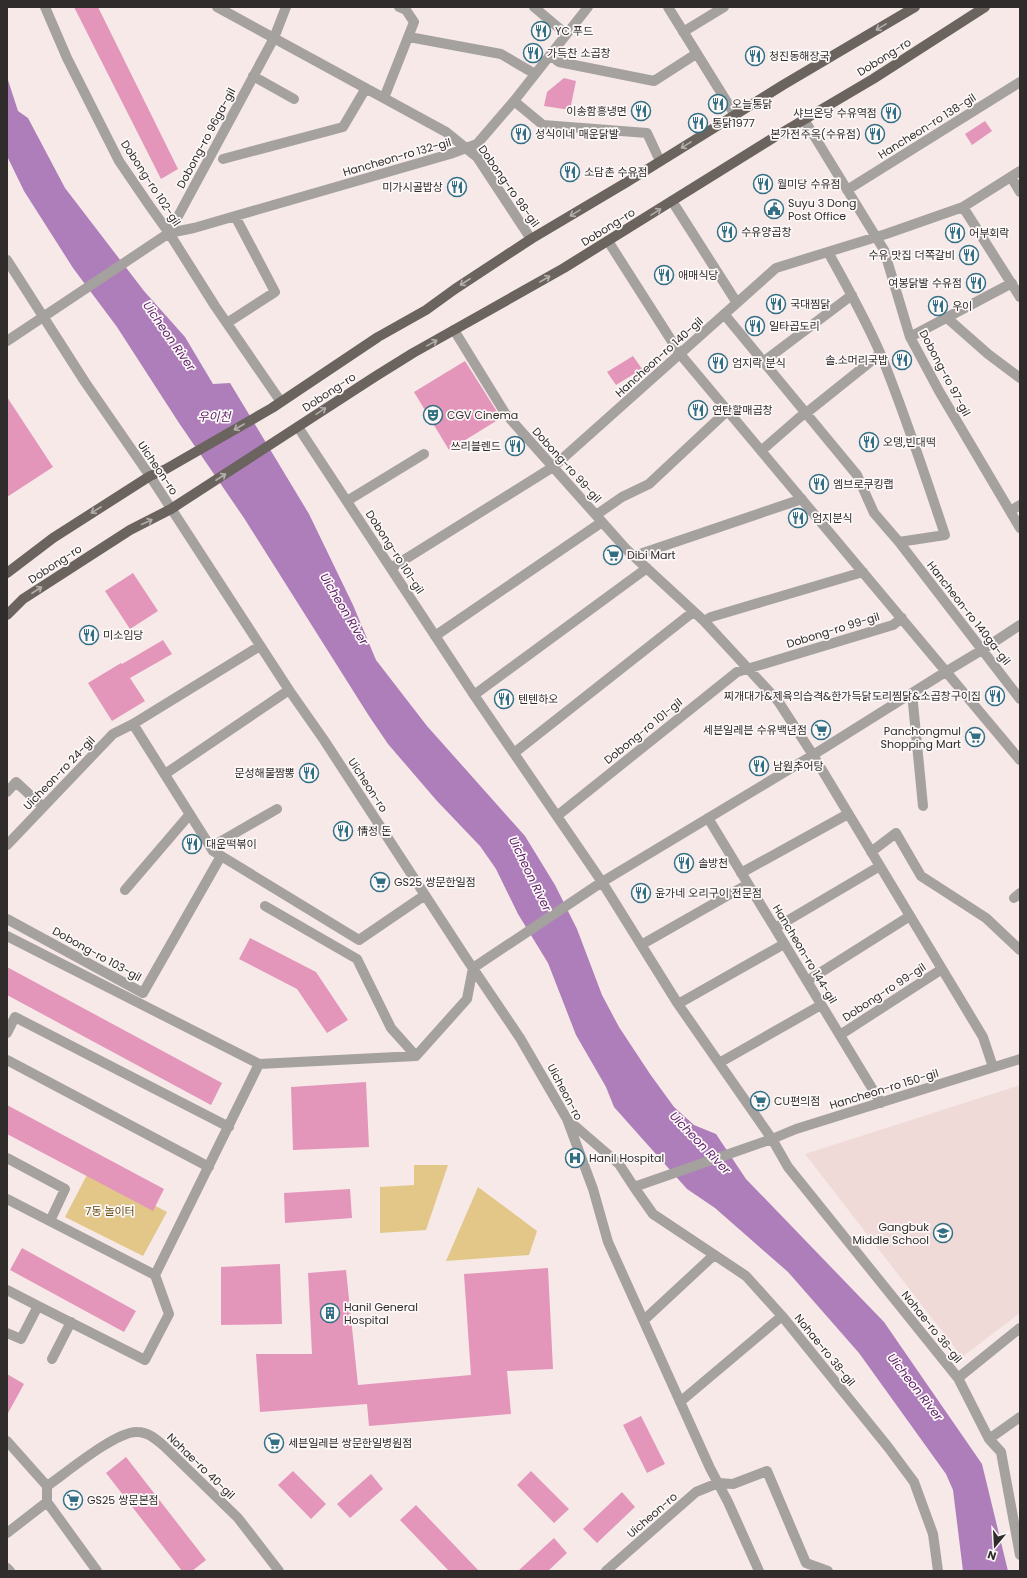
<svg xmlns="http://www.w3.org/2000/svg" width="1027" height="1578" font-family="Poppins,'Noto Sans KR',sans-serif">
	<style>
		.built { fill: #efdad8 }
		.green { fill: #e3c789 }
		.water { fill: #ae7eba }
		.building { fill: #e496ba }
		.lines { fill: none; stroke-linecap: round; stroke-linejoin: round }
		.minor { stroke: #a5a19e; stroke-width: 10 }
		.tertiary { stroke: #a5a19e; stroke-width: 10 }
		.primary { stroke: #6a635e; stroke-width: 10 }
		.oneway { stroke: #b4aeab }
		.labels { text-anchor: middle; stroke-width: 3.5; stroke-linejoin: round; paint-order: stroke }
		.poi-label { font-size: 11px; fill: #302c2b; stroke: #fdf8f8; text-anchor: start }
		.street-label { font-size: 11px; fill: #302c2b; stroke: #fdf8f8 }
		.park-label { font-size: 11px; fill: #634c10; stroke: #fdf8f8 }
		.water-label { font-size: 12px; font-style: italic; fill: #5e216b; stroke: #fdf8f8 }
	</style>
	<rect width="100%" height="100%" fill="#f6e9e8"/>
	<path class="built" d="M1020 1085V1313L962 1357 805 1154Z"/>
	<path class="green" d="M414 1165H448L426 1230 380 1233V1187L414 1185Z
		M89 1171 167 1212 143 1256 65 1217Z
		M478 1187 537 1231 529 1255 446 1261Z"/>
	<path class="water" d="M7 77 18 111 28 118 65 188 144 291 185 337 213 384 230 383 309 514 353 605 376 660 427 726 525 836 555 885 577 929 602 995 619 1027 650 1074 674 1107 694 1125 716 1134 746 1179 884 1322 982 1464 1008 1571H963L953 1490 946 1474 859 1353 788 1272 715 1208 687 1189 614 1107 606 1087 576 1035 548 963 518 914 496 869 480 846 437 801 388 744 369 716 244 518 179 423 117 327 73 268 24 191 7 156Z"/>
	<path class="building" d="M74 7H98L178 169 161 179Z
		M564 78 576 81 570 110 544 106 547 92Z
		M985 121 992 131 972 145 965 134Z
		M633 356 642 369 616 385 607 372Z
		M465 361 501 418 449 450 414 392Z
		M7 397 53 467 7 497Z
		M133 573 158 611 130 629 105 591Z
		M163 640 172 654 130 678 145 701 112 721 88 683 121 663 122 664Z
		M250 938 316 972 348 1020 327 1033 297 989 239 959Z
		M7 967 222 1083 211 1105 7 995Z
		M366 1082 369 1147 293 1150 291 1087Z
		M7 1105 164 1189 153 1211 7 1134Z
		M350 1189 352 1218 285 1223 284 1193Z
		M22 1248 136 1311 124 1332 10 1270Z
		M280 1264 282 1324 221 1325V1267Z
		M548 1268 553 1369 507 1371 511 1414 369 1426 367 1404 260 1412 256 1354H312L308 1273 346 1270 358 1385 471 1375 464 1274Z
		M7 1374 24 1384 7 1415Z
		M641 1416 665 1464 647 1473 623 1425Z
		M126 1457 206 1560 192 1571H182L106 1473Z
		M293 1471 326 1504 311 1519 278 1485Z
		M531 1471 569 1509 554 1523 517 1485Z
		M371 1474 383 1489 350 1518 337 1504Z
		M622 1492 635 1507 597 1543 583 1529Z
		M416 1505 479 1571H449L400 1520Z
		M554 1538 567 1553 548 1571H518Z"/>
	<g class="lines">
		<path class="minor" d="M45 7 67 58 119 161 149 205 169 233 215 306 281 402
			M217 7 446 132 477 157 531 239
			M534 7 566 34
			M668 7 735 115
			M683 32 724 7
			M409 37 501 54 535 74
			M550 55 559 62 654 81 696 54
			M253 76 294 99
			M384 98 414 22 406 10 399 7
			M514 101 543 125 647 133 660 161
			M805 121 884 250 910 337 939 391 1020 528
			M223 159 343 127 366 88
			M1011 177 1020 192
			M847 190 1020 82
			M672 201 737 303
			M963 207 1020 297
			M169 233 274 38 286 7
			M608 241 680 354 1020 760
			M828 252C847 286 866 320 881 355 905 414 925 475 945 535L899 542
			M724 314 857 475 874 513 899 542 1020 699
			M946 317 988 354 1020 378
			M227 323 275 292 235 216
			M454 330 505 413 627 550 704 621 778 701 813 755 983 1037 993 1067
			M910 337 1012 283
			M7 341 169 233 194 228 450 154 477 144 514 101 588 7
			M763 362 852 295
			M298 427 474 695 602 882 678 1004 772 1139 788 1167 958 1378 989 1439 1001 1452 1020 1555
			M761 451 800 417 805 414 880 354
			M150 476 289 690 324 740 466 958 520 1038 567 1119 593 1189 608 1242 710 1468 728 1502 759 1571
			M347 501 424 454
			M1010 511 1020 505
			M596 515 622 497 649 484 727 411
			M634 556 802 499
			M391 568 553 467 776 268 886 234 963 207 1020 171
			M704 621 711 617 863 572
			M435 636 602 522
			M912 693 923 806
			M474 695 647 568
			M133 724 213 851 359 940 425 895
			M514 753 693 612
			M165 774 289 690
			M7 792 16 782 43 807
			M557 816 737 672 893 625 902 618
			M708 818 881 1103
			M7 845 113 734 133 724 260 646
			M211 847 277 809
			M871 852 896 833 921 876 986 918 1020 950
			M741 873 848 814
			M125 890 190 814
			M1014 898 1020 893
			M265 906 357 959 391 1028 416 1056
			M7 919 143 993 221 856
			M775 928 880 866
			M7 936 259 1064
			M641 945 748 884
			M807 981 910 916
			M678 1004 784 944
			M7 1033 15 1017 229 1127
			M840 1035 942 969
			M7 1060 209 1167
			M719 1063 821 1005
			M568 1120 619 1164 634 1187 772 1139 796 1129 1020 1059
			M7 1158 65 1189 50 1221
			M634 1187 653 1214 746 1276 782 1316 888 1447 914 1482 933 1534 938 1571
			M7 1199 155 1275
			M7 1290 38 1306
			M644 1320 714 1255
			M7 1333 21 1339 38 1306 145 1360 169 1314 155 1275 259 1064 416 1056 467 999 473 968 602 882 813 755 947 671 982 650 1020 625
			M52 1359 71 1322
			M958 1378 1020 1328
			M680 1402 782 1316
			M989 1439 1020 1417
			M7 1441 47 1486
			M47 1486C66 1473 116 1431 137 1432 148 1432 156 1439 164 1446L238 1518 279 1571
			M47 1502 97 1571
			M7 1533 47 1502V1486
			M7 1568 10 1571
			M606 1571 696 1492 718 1483 733 1484 767 1471 806 1563 828 1571"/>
		<path class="tertiary" d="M7 260 85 382 150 476"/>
		<path class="primary" d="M7 573 53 538 150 476 166 469 272 408 378 337 426 310 455 289 531 239 627 182 783 85 915 7
			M7 615 23 599 130 530 171 509 376 376 413 353 564 268 773 138 873 79 985 7"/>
	</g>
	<defs><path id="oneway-shaft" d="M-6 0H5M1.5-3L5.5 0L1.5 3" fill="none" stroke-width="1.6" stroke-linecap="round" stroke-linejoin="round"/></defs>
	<g class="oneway">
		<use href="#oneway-shaft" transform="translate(881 27) rotate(149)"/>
		<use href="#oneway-shaft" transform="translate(686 145) rotate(148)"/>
		<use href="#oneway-shaft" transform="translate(656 212) rotate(-32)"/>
		<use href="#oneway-shaft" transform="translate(575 213) rotate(149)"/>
		<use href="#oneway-shaft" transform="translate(545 279) rotate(-30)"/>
		<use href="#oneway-shaft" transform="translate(465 282) rotate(147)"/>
		<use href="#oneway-shaft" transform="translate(432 343) rotate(-29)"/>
		<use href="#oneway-shaft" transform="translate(321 411) rotate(-34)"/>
		<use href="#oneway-shaft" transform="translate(239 427) rotate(150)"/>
		<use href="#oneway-shaft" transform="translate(221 477) rotate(-33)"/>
		<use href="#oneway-shaft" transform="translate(96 510) rotate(149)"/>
		<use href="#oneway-shaft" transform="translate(147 522) rotate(-25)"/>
		<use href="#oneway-shaft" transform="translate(37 590) rotate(-33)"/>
	</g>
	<defs>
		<symbol id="restaurant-ring" viewBox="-11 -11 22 22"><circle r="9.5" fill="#fdf8f8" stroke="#326f85" stroke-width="1.5"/><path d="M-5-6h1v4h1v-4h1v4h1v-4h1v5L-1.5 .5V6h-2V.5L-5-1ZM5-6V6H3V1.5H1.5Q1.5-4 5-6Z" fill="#326f85"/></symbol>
		<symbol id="civic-ring" viewBox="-11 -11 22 22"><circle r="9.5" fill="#fdf8f8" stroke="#326f85" stroke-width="1.5"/><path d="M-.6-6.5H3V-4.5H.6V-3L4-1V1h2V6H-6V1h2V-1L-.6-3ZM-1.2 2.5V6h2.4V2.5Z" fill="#326f85"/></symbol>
		<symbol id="theatre-ring" viewBox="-11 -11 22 22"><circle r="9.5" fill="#fdf8f8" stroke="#326f85" stroke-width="1.5"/><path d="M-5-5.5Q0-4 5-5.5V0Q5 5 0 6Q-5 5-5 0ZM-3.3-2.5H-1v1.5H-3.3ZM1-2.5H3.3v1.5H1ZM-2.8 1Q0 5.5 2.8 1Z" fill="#326f85"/></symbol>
		<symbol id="supermarket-ring" viewBox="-11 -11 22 22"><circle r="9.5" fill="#fdf8f8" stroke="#326f85" stroke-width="1.5"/><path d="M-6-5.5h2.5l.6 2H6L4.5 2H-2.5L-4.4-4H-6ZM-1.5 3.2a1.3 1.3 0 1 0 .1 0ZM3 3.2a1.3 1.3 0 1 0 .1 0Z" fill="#326f85"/></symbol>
		<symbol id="hospital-ring" viewBox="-11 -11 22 22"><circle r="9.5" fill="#fdf8f8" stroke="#326f85" stroke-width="1.5"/><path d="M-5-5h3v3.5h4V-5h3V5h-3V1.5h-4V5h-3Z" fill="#326f85"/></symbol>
		<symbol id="school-ring" viewBox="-11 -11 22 22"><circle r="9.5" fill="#fdf8f8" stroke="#326f85" stroke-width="1.5"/><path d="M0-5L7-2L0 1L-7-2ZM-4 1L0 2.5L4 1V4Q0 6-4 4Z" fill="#326f85"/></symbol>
		<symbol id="building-ring" viewBox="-11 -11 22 22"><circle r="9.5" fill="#fdf8f8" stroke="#326f85" stroke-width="1.5"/><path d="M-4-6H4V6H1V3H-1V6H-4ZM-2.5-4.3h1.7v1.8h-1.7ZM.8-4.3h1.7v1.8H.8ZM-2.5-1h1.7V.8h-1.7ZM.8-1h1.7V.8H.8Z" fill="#326f85"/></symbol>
	</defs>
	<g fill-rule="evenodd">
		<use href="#restaurant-ring" x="530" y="20" width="22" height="22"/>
		<use href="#restaurant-ring" x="522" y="42" width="22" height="22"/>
		<use href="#restaurant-ring" x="744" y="45" width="22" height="22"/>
		<use href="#restaurant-ring" x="707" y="93" width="22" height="22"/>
		<use href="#restaurant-ring" x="630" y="100" width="22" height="22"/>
		<use href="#restaurant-ring" x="880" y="102" width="22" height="22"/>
		<use href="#restaurant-ring" x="687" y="112" width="22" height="22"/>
		<use href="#restaurant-ring" x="510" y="123" width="22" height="22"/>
		<use href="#restaurant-ring" x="864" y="123" width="22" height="22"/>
		<use href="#restaurant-ring" x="559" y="161" width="22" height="22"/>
		<use href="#restaurant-ring" x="752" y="173" width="22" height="22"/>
		<use href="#restaurant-ring" x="446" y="176" width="22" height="22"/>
		<use href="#civic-ring" x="763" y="198" width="22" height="22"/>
		<use href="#restaurant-ring" x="716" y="221" width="22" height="22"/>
		<use href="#restaurant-ring" x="944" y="222" width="22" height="22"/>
		<use href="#restaurant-ring" x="958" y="244" width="22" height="22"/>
		<use href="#restaurant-ring" x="653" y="264" width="22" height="22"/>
		<use href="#restaurant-ring" x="965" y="272" width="22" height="22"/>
		<use href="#restaurant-ring" x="765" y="293" width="22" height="22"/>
		<use href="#restaurant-ring" x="927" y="295" width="22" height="22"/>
		<use href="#restaurant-ring" x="744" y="315" width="22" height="22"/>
		<use href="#restaurant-ring" x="891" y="349" width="22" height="22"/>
		<use href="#restaurant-ring" x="707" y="352" width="22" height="22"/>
		<use href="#restaurant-ring" x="687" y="399" width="22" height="22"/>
		<use href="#theatre-ring" x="422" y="404" width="22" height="22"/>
		<use href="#restaurant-ring" x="858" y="431" width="22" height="22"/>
		<use href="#restaurant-ring" x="504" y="435" width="22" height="22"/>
		<use href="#restaurant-ring" x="808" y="473" width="22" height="22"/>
		<use href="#restaurant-ring" x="787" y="507" width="22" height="22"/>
		<use href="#supermarket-ring" x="602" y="544" width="22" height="22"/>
		<use href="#restaurant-ring" x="78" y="624" width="22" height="22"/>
		<use href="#restaurant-ring" x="984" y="685" width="22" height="22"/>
		<use href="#restaurant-ring" x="493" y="688" width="22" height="22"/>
		<use href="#supermarket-ring" x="810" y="719" width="22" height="22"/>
		<use href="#supermarket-ring" x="964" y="726" width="22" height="22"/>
		<use href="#restaurant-ring" x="748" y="755" width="22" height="22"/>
		<use href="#restaurant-ring" x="298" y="762" width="22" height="22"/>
		<use href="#restaurant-ring" x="332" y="820" width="22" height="22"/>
		<use href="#restaurant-ring" x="181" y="833" width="22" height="22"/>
		<use href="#restaurant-ring" x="673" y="852" width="22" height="22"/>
		<use href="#supermarket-ring" x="369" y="871" width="22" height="22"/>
		<use href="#restaurant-ring" x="630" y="882" width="22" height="22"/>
		<use href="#supermarket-ring" x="749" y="1090" width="22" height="22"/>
		<use href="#hospital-ring" x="564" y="1147" width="22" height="22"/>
		<use href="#school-ring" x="932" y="1222" width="22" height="22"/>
		<use href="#building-ring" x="319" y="1302" width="22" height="22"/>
		<use href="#supermarket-ring" x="263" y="1432" width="22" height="22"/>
		<use href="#supermarket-ring" x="62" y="1489" width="22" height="22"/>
	</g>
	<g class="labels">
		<g class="poi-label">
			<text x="555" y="35">YC 푸드</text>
			<text x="547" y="57">가득찬 소곱창</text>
			<text x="769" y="60">청진동해장국</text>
			<text x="732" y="108">오늘통닭</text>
			<text x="627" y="115" text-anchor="end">이송함흥냉면</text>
			<text x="877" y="117" text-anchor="end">샤브온당 수유역점</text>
			<text x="712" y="127">통닭1977</text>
			<text x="535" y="138">성식이네 매운닭발</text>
			<text x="861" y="138" text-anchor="end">본가전주옥(수유점)</text>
			<text x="584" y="176">소담촌 수유점</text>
			<text x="777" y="188">월미당 수유점</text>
			<text x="443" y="191" text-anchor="end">미가시골밥상</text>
			<text x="788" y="207">Suyu 3 Dong<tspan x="788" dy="13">Post Office</tspan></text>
			<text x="741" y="236">수유양곱창</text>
			<text x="969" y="237">어부회락</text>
			<text x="955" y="259" text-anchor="end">수유 맛집 더쪽갈비</text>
			<text x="678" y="279">애매식당</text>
			<text x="962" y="287" text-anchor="end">여봉닭발 수유점</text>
			<text x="790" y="308">국대찜닭</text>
			<text x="952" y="310">우이</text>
			<text x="769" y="330">일타곱도리</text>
			<text x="888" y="364" text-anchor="end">솔.소머리국밥</text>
			<text x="732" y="367">엄지락 분식</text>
			<text x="712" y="414">연탄할매곱창</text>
			<text x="447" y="419">CGV Cinema</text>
			<text x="883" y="446">오뎅,빈대떡</text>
			<text x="501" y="450" text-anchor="end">쓰리블렌드</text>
			<text x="833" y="488">엠브로쿠킹랩</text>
			<text x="812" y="522">엄지분식</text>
			<text x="627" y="559">Dibi Mart</text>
			<text x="103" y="639">미소임당</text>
			<text x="981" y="700" text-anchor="end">찌개대가&amp;제육의습격&amp;한가득닭도리찜닭&amp;소곱창구이집</text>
			<text x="518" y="703">텐텐하오</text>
			<text x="807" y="734" text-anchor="end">세븐일레븐 수유백년점</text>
			<text x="961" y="735" text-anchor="end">Panchongmul<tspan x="961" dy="13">Shopping Mart</tspan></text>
			<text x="773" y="770">남원추어탕</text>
			<text x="295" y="777" text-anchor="end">문성해물짬뽕</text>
			<text x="357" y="835">情정 돈</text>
			<text x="206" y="848">대운떡볶이</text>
			<text x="698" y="867">솔방천</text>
			<text x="394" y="886">GS25 쌍문한일점</text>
			<text x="655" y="897">윤가네 오리구이 전문점</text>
			<text x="774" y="1105">CU편의점</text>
			<text x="589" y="1162">Hanil Hospital</text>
			<text x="929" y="1231" text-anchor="end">Gangbuk<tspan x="929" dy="13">Middle School</tspan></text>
			<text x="344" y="1311">Hanil General<tspan x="344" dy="13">Hospital</tspan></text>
			<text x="288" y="1447">세븐일레븐 쌍문한일병원점</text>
			<text x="87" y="1504">GS25 쌍문본점</text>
		</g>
		<g class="street-label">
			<text transform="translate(884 57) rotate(-32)" y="4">Dobong-ro</text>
			<text transform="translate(927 126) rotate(-32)" y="4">Hancheon-ro 138-gil</text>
			<text transform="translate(206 138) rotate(-62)" y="4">Dobong-ro 96ga-gil</text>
			<text transform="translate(397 157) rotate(-16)" y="4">Hancheon-ro 132-gil</text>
			<text transform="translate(151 183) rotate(57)" y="4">Dobong-ro 102-gil</text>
			<text transform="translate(509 186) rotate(55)" y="4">Dobong-ro 98-gil</text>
			<text transform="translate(608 227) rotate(-32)" y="4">Dobong-ro</text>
			<text transform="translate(659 357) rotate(-42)" y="4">Hancheon-ro 140-gil</text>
			<text transform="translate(945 373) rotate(62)" y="4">Dobong-ro 97-gil</text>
			<text transform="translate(329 392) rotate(-33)" y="4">Dobong-ro</text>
			<text transform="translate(567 465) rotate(48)" y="4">Dobong-ro 99-gil</text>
			<text transform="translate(158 468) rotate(56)" y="4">Uicheon-ro</text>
			<text transform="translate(395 552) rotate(57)" y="4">Dobong-ro 101-gil</text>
			<text transform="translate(55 564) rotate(-33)" y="4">Dobong-ro</text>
			<text transform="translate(969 613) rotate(52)" y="4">Hancheon-ro 140ga-gil</text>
			<text transform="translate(833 630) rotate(-17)" y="4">Dobong-ro 99-gil</text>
			<text transform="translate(643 731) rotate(-39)" y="4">Dobong-ro 101-gil</text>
			<text transform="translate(59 773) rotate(-46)" y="4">Uicheon-ro 24-gil</text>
			<text transform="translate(368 785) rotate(57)" y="4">Uicheon-ro</text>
			<text transform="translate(97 954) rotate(29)" y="4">Dobong-ro 103-gil</text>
			<text transform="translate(805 954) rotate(59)" y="4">Hancheon-ro 144-gil</text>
			<text transform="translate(884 992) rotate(-33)" y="4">Dobong-ro 99-gil</text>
			<text transform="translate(884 1089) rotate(-17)" y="4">Hancheon-ro 150-gil</text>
			<text transform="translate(565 1092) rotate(62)" y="4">Uicheon-ro</text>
			<text transform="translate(932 1327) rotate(51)" y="4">Nohae-ro 36-gil</text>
			<text transform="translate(825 1350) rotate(51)" y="4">Nohae-ro 38-gil</text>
			<text transform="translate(201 1466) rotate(44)" y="4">Nohae-ro 40-gil</text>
			<text transform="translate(652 1515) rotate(-41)" y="4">Uicheon-ro</text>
		</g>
		<g class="park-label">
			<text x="110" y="1215">7동 놀이터</text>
		</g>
		<g class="water-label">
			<text transform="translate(169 336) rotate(55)" y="4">Uicheon River</text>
			<text x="214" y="421">우이천</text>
			<text transform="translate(344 609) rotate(59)" y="4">Uicheon River</text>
			<text transform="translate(530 874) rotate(64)" y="4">Uicheon River</text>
			<text transform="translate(700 1143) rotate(46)" y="4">Uicheon River</text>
			<text transform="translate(915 1387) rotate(52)" y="4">Uicheon River</text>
		</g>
	</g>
	<rect width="1027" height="1578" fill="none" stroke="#302c2b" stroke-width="16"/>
	<g transform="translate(995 1546) rotate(198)" stroke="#fdf8f8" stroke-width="3" paint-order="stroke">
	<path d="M0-3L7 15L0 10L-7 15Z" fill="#302c2b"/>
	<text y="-6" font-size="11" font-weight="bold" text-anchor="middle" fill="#302c2b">N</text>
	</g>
</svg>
